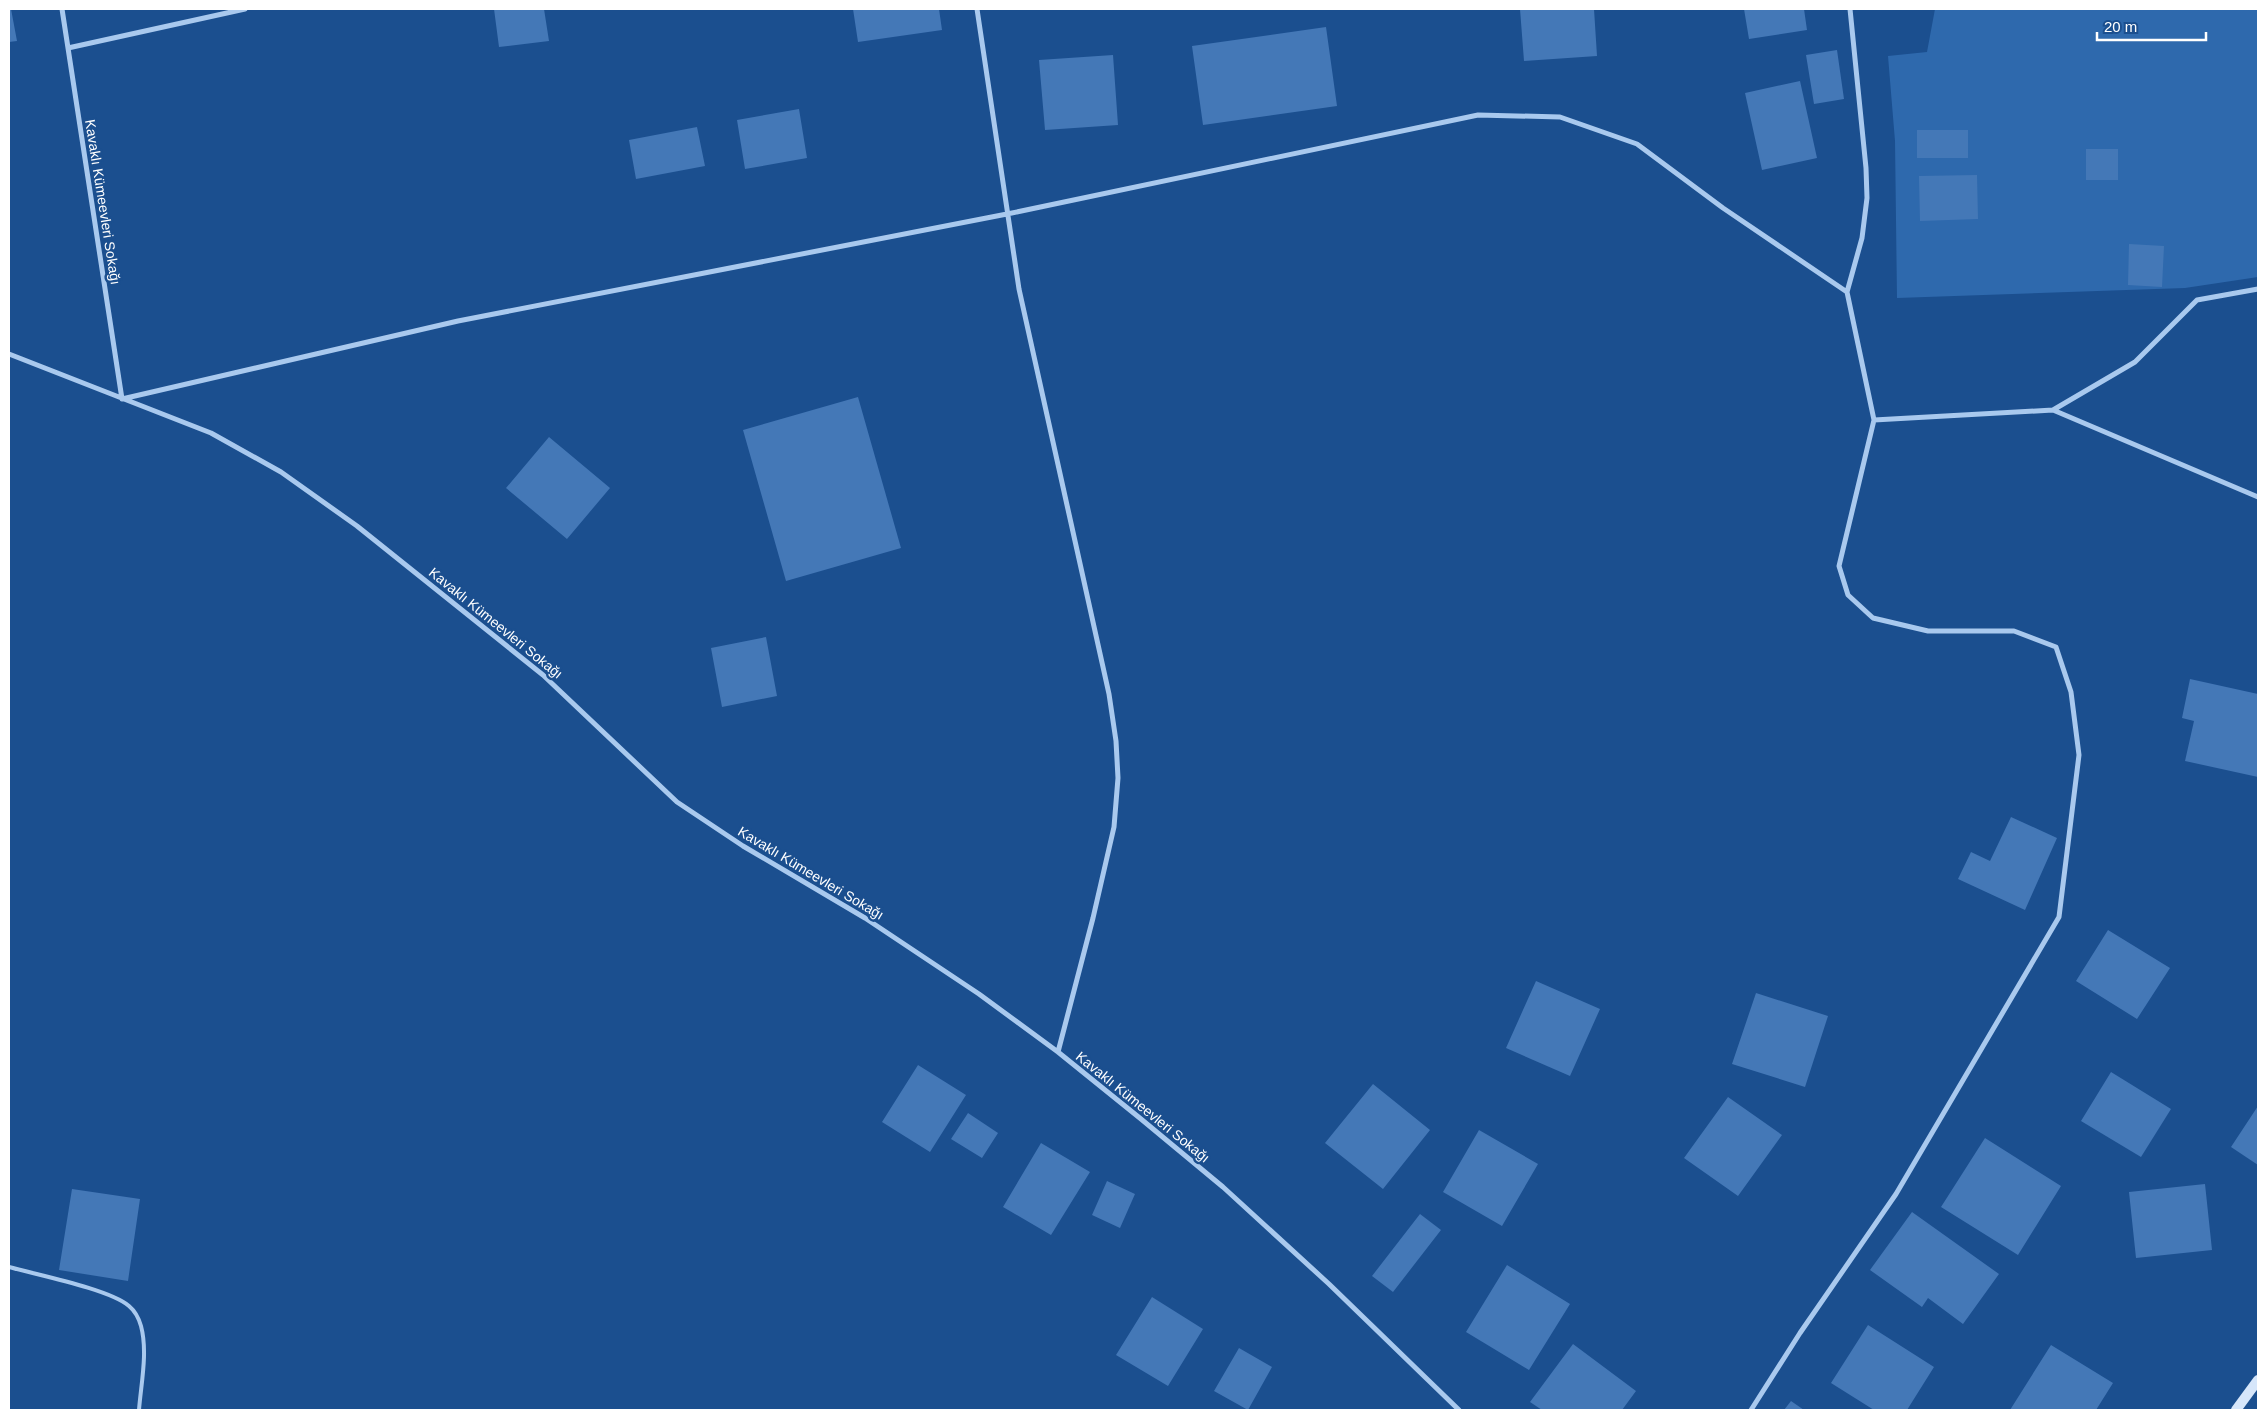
<svg xmlns="http://www.w3.org/2000/svg" width="2267" height="1419" font-family="Helvetica,sans-serif">
	<style>
		.green { fill: #2e69ad }
		.building { fill: #4478b7 }
		.lines { fill: none; stroke-linecap: round; stroke-linejoin: round }
		.lane { stroke: #a9c9ee; stroke-width: 4 }
		.street { stroke: #a9c9ee; stroke-width: 5 }
		.secondary { stroke: #d6e6fa; stroke-width: 10 }
		.labels { text-anchor: middle; stroke-width: 5; stroke-linejoin: round; paint-order: stroke }
		.street-label { font-size: 14px; fill: #fff; stroke: #1b4f8f }
	</style>
	<rect width="100%" height="100%" fill="#1b4f8f"/>
	<path class="green" d="M1935 9H2258V277L2185 288 1897 298 1895 141 1888 56 1927 52Z"/>
	<path class="building" d="M9 9H11L17 41 9 42Z
		M494 9H544L549 41 499 47Z
		M853 9H939L942 30 858 42Z
		M1520 9H1594L1597 56 1524 61Z
		M1744 9H1804L1807 30 1749 39Z
		M1326 27 1337 106 1203 125 1192 46Z
		M1837 50 1844 99 1814 104 1806 55Z
		M1113 55 1118 125 1045 130 1039 60Z
		M1800 81 1817 158 1762 170 1745 93Z
		M799 109 807 158 745 169 737 120Z
		M697 127 705 166 636 179 629 140Z
		M1917 130H1968V158H1917Z
		M2086 149H2118V180H2086Z
		M1977 175 1978 219 1920 221 1919 176Z
		M2129 244 2164 246 2162 287 2128 285Z
		M858 397 901 548 786 581 743 430Z
		M549 437 610 488 567 539 506 488Z
		M766 637 777 696 722 707 711 648Z
		M2190 679 2258 694V777L2185 761 2194 721 2182 718Z
		M2011 817 2057 838 2025 910 1958 879 1971 852 1990 861Z
		M2108 930 2170 968 2137 1019 2076 981Z
		M1536 981 1600 1009 1570 1076 1506 1048Z
		M1756 993 1828 1016 1805 1087 1732 1064Z
		M918 1065 966 1095 930 1152 882 1122Z
		M2111 1072 2171 1109 2141 1157 2081 1121Z
		M1373 1084 1430 1130 1383 1189 1325 1143Z
		M1728 1097 1782 1135 1738 1196 1684 1158Z
		M2258 1106V1165L2231 1147Z
		M968 1113 998 1133 982 1158 951 1139Z
		M1479 1130 1538 1164 1502 1226 1443 1192Z
		M1985 1138 2061 1186 2018 1255 1941 1207Z
		M1041 1143 1090 1172 1051 1235 1003 1207Z
		M1107 1181 1135 1194 1120 1228 1092 1215Z
		M2205 1184 2212 1250 2136 1258 2129 1192Z
		M72 1189 140 1199 128 1281 59 1270Z
		M1912 1212 1999 1274 1963 1324 1928 1298 1922 1307 1870 1270Z
		M1420 1214 1441 1230 1393 1292 1372 1276Z
		M1507 1265 1570 1304 1529 1370 1466 1332Z
		M1152 1297 1203 1329 1168 1386 1116 1355Z
		M1868 1325 1934 1367 1907 1410H1874L1831 1383Z
		M1573 1344 1636 1391 1622 1410H1542L1530 1402Z
		M2051 1345 2113 1383 2096 1410H2010Z
		M1239 1348 1272 1367 1248 1410 1214 1391Z
		M1791 1401 1804 1410H1784Z"/>
	<g class="lines">
		<path class="lane" d="M9 1267C37 1275 109 1289 129 1306 135 1311 139 1319 141 1326 148 1352 141 1384 139 1410"/>
		<path class="street" d="M62 9 122 399 458 321 1007 214 1478 115 1560 117 1637 144 1723 208 1847 292
			M977 9 1019 289 1109 694 1116 741 1118 778 1114 827 1093 918 1058 1052
			M68 48 245 9
			M9 354 211 433 281 472 357 526 543 675 677 802 743 846 865 918 979 994 1058 1052 1141 1119 1223 1187 1329 1284 1459 1410
			M2053 410 2135 362 2197 300 2258 289
			M1874 420 2053 410 2258 497
			M1751 1410 1800 1333 1896 1194 2059 917 2079 755 2071 692 2056 647 2014 631H1928L1873 618 1848 595 1839 566 1874 420 1847 292 1862 238 1867 198 1866 168 1850 9"/>
		<path class="secondary" d="M2236 1410 2258 1380"/>
	</g>
	<g class="labels">
		<g class="street-label">
			<text transform="translate(103 202) rotate(81)" y="5">Kavaklı Kümeevleri Sokağı</text>
			<text transform="translate(496 623) rotate(39)" y="5">Kavaklı Kümeevleri Sokağı</text>
			<text transform="translate(811 873) rotate(31)" y="5">Kavaklı Kümeevleri Sokağı</text>
			<text transform="translate(1143 1107) rotate(39)" y="5">Kavaklı Kümeevleri Sokağı</text>
		</g>
	</g>
	<rect width="2267" height="1419" fill="none" stroke="#ffffff" stroke-width="20"/>
	<path d="M2097 32v8h109v-8" fill="none" stroke="#ffffff" stroke-width="2.5"/>
	<text x="2104" y="32" font-size="15" fill="#ffffff" stroke="#1b4f8f" stroke-width="4" paint-order="stroke">20 m</text>
</svg>
